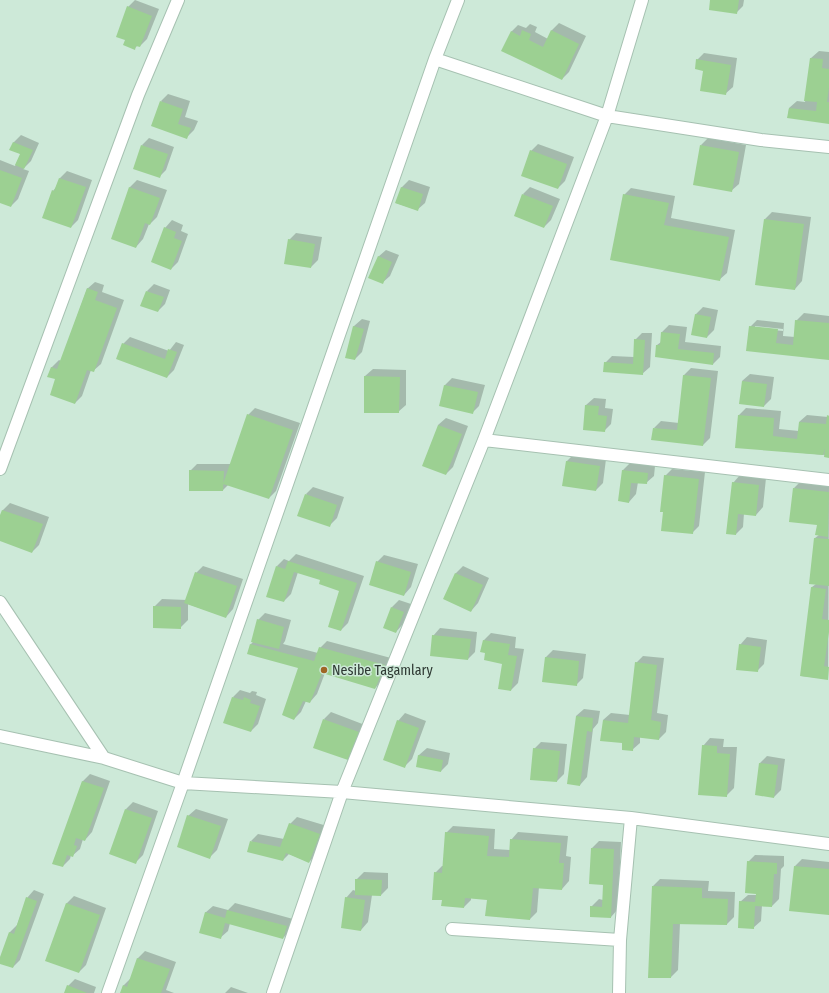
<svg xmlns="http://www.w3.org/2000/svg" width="829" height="993" font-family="'Fira Sans Condensed',sans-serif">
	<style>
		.shadow { fill: #0003; fill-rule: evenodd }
		.building { fill: #9cd092 }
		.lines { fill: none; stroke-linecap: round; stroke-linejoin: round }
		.street-casing { stroke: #a6c1b1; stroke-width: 14 }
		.street { stroke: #fff; stroke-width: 12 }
		.poi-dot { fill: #9f6525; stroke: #cde9d8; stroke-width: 1.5 }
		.labels { text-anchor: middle; stroke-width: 3; stroke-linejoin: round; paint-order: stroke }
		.poi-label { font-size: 14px; fill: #2e3933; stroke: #cde9d8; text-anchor: start }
	</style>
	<rect width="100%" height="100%" fill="#cde9d8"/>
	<path class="shadow" d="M135 0 159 9 147 39 140 46 138 45 135 48 126 40 128 7Z
		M711 0H744L743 6 736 13Z
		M559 23 586 36 569 72 562 79 511 32 518 25 526 28 530 24 537 27 535 32 548 39 552 30Z
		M819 51 829 52V123L788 117 789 108 797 101 805 102 811 58Z
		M704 53 737 58 733 87 725 94 697 60Z
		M168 94 190 101 185 117 198 121 194 130 187 137 161 101Z
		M21 135 39 143 31 161 23 169 29 171 18 199 11 206 0 202V160L15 166 21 154 11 149 14 142Z
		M149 138 174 147 166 170 159 177 142 145Z
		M708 138 746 145 739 184 731 191 701 145Z
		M538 144 574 157 565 181 558 188 531 151Z
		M67 171 92 180 78 220 71 227 53 191 57 186 60 178Z
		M137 180 167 190 157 217 150 224H149L143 239 136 247 112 238 130 187Z
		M409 180 430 187 425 203 417 210 396 203 402 187Z
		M530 187 560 199 551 220 544 227 523 194Z
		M631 188 675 196 671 218 735 230 727 273 719 280 624 195Z
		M772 212 811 217 802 281 795 289 765 219Z
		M172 220 183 225 181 231 188 234 178 262 171 269 165 228Z
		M296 233 322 237 318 260 311 267 289 240Z
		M386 250 399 255 390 276 382 283 378 257Z
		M95 282 104 285 102 292 124 300 101 364 93 371 91 370 82 396 75 403 57 379 51 368 59 360 61 361 87 289Z
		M154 284 170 290 165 304 158 311 147 291Z
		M703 307 718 310 714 330 707 337 692 334 696 314Z
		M804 313 829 316V359L747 350 750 327 757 320 784 323 783 336 795 337 796 321ZM755 326 783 329V331L755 328Z
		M362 319 370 321 362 352 355 359 346 357 354 326Z
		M669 325 687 327 685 342 721 346 720 357 713 364 657 345 661 342 662 332Z
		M642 333H652L650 367 642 374 605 363 612 356 634 357 635 340Z
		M130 337 169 351 176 342 184 345 174 370 167 377 123 344Z
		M691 368 718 371 710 438 703 445 654 428 661 421 679 423 684 375Z
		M373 369 406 370V405L398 412 365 376Z
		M750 374 774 377 771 399 764 406 742 381Z
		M452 378 485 385 479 406 472 413 440 405 445 385Z
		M594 398 606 399 605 408 613 409 611 424 604 431 584 429 586 405Z
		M255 408 300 423 276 491 269 498 229 484 223 490 190 471 197 464H231L248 415Z
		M746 408 781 411 779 429 799 431V422L807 415 828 417 829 415V457L825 455 736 447 739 415Z
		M446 418 468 426 453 467 446 474 438 425Z
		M574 454 606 459 603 483 596 490 566 462Z
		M630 463 655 466 654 476 646 483 638 482 636 494 629 502 620 500 623 470Z
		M672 469 705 472 699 526 692 533 665 476Z
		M740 475 766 478 763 507 756 515 744 513 743 527 736 534 733 483Z
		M801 481 829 485 828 679 801 676 812 587 816 584 810 583 815 538 819 535 818 524 794 488Z
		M313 487 344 497 337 518 330 525 306 494Z
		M10 503 49 517 39 545 32 552 0 540V518L3 510Z
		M296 554 364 576 348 623 341 630V590L322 579 298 572 291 594 284 601 277 566 284 559 289 561Z
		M384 555 418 564 411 587 404 595 377 562Z
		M203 566 243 579 233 609 226 617 188 604V620L180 628 154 607 162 599 187 600 196 573Z
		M463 566 489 578 478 603 471 611 445 599 456 573Z
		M399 600 411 604 403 624 396 632 392 607Z
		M265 613 291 620 285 641 283 644 318 653 320 648 327 641 391 658 382 681 375 688 325 673 317 694 310 702 306 701 301 712 294 719 299 667 248 653 251 644 253 642 258 620Z
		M440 628 477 632 475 652 468 659 431 655 433 636Z
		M491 633 516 637 515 648 524 649 518 683 511 690 503 663 487 652 484 640Z
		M747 637 767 640 764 664 757 671 740 645Z
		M553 650 586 654 583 678 576 685 543 681 546 657Z
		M643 656 664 658 657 713 668 715 666 732 659 739 640 737V743L632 750 603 720 611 713 630 715 636 663Z
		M240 690 250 693 252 691 257 692 256 695 266 699 258 724 251 731 233 697Z
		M584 709 600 711 598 723 593 729 587 777 580 785 576 716Z
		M331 712 365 725 355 752 348 759 324 719Z
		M405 713 426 721 412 759 405 766 398 721Z
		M710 738 724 739 723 747H737L734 788 726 796 703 746Z
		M541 742 567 744 564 774 557 781 534 749Z
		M427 748 450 753 448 764 441 771 417 766 419 755Z
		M767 756 785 759 781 790 774 797 760 763Z
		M90 774 110 781 92 832 85 840 83 839 80 849 72 856 71 855 70 859 63 866 54 863 83 781Z
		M133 802 158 811 143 855 136 862 126 809Z
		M196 809 228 819 217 850 210 857 188 816Z
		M297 817 327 826 316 855 309 862 289 854 283 860 251 841 258 834 284 839 290 824Z
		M453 826 495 829 494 849 510 850 511 840 518 832 568 836 566 856 571 857 569 881 562 889 539 887 537 912 530 919 488 899 471 897V900L464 907 443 899 435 873 442 866H444L446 833Z
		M599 841 621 842 618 909 611 917 591 907 599 899 603 900 604 884 592 848Z
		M755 855 784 856V866L781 869 779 899 772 906 762 905 761 921 753 928 740 902 748 895H757L748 862Z
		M802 859 829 862V914L795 866Z
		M364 872 388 873V888L381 895H372L368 922 361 930 346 898 353 890 356 891V880Z
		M660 879 709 881 708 891 735 892 734 917 727 924 680 923 678 970 671 977 653 886Z
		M34 890 44 894 20 960 13 967 0 963 10 932 17 925 27 898Z
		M74 896 106 908 86 965 79 972 47 961 67 903Z
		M235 903 293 919 290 931 283 938 230 923 228 931 220 938 205 913 213 906 228 910Z
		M145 951 176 962 166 990 174 993H121L123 986 131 978 138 958Z
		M75 979 96 987 94 993H65L68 986Z
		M231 987 248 993H225Z"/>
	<path class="building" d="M710 0H739L737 14 709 10Z
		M127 6 152 16 140 47 136 46 135 50 123 45 125 40 116 37Z
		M522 30 531 34 529 40 543 47 551 30 579 44 562 80 501 51 511 31 520 36Z
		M810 58 823 59 822 68 829 69V87L827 102H829V124L787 118 789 108 816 111 817 102 804 101Z
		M696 59 731 65 726 95 700 91 703 71 695 69Z
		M160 101 183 109 178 124 191 128 187 139 151 126Z
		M13 142 33 150 24 169 15 165 20 154 9 150Z
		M141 145 168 154 160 178 133 169Z
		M700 145 739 152 732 192 693 185Z
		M530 150 567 164 558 189 521 176Z
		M0 170 22 178 11 207 0 203Z
		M59 178 86 187 71 228 42 218 52 190 54 191Z
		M129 187 160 198 150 225 145 223 136 248 111 239Z
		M401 187 423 194 418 211 395 203Z
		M522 194 553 206 544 228 514 216Z
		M623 194 669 203 664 225 729 237 720 281 610 260Z
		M764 219 804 224 795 290 755 285Z
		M164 227 176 232 174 238 182 241 171 270 151 262Z
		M288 239 315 244 311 268 284 264Z
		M378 256 392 262 383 284 368 278Z
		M87 288 98 292 95 300 117 308 94 372 87 370 75 404 50 395 55 379 47 377 51 367 57 369Z
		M146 291 164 297 158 312 140 306Z
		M695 314 711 317 707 338 691 335Z
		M795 320 829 323V360L746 351 749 326 778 329 776 343 793 345Z
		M353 326 364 329 355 360 345 358Z
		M661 332 680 334 678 349 714 353 713 365 655 357 656 345H660Z
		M634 339 645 340 643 375 603 372 604 362 633 364Z
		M122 343 165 359 168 349 177 352 167 378 116 359Z
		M683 375 711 378 703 446 651 440 653 428 677 430Z
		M364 376 400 377 399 413H364Z
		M742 381 767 384 764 407 739 404Z
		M444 385 478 392 473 414 439 406Z
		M585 405 599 406 598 415 607 416 605 432 583 430Z
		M247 414 293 430 269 499 223 484Z
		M738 415 774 418 773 436 797 439 799 422 826 424 827 415 829 416V458L824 457 825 448 823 455 735 448Z
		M438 425 462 434 446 475 422 466Z
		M566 461 600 466 596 491 562 486Z
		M189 470 224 471 223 491H189Z
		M622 470 648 473 647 484 631 483 629 503 618 501Z
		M664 475 699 479 693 534 661 531 663 512H660Z
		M732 482 759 485 756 516 738 514 736 535 726 534Z
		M793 488 829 492 828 537 815 535 817 525 789 522Z
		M305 494 337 505 330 527 297 516Z
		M2 510 43 524 32 553 0 541V515Z
		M814 538 829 539V586L809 584Z
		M288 561 357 583 341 631 328 627 339 591 319 584 320 580 294 572 284 602 266 597 276 566 285 569Z
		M376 561 411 572 404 596 369 585Z
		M195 572 237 586 226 618 184 603Z
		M455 573 483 585 471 612 443 599Z
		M811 587 826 589 822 619 829 620V632L824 666 829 667 828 680 800 676Z
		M153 606 181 607V629L153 628Z
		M391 607 404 612 396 633 383 628Z
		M257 619 284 627 279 649 251 642Z
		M432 635 471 639 468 660 430 656Z
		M483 640 510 644 508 655 517 656 511 691 498 689 502 664 484 660 485 653 480 652Z
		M250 644 314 661 319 647 385 665 375 689 322 673 310 703 303 701 294 720 282 715 298 668 247 654Z
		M739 644 761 647 758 672 736 670Z
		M545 657 579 661 577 686 542 682Z
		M635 662 657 665 651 720 661 722 659 740 634 737 633 751 622 750V743L600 741 603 720 628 723Z
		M232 697 243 700 244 697 251 700 250 703 260 706 251 732 223 723Z
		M576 716 593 718 592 732 587 731 580 786 567 784Z
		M323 719 359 732 348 760 313 748Z
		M397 720 419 728 405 768 383 760Z
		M702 745 717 746V753L730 754 727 797 698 795Z
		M533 748 560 751 557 782 530 780Z
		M418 755 443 760 441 772 416 767Z
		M759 763 778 765 774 798 755 795Z
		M82 781 104 788 85 841 76 838 74 845 77 846 73 857 67 855 63 867 52 864Z
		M125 809 152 818 136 864 109 854Z
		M187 815 221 826 210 859 177 847Z
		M289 823 320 834 309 863 286 853 283 861 247 852 250 841 280 847Z
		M445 832 489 836 487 856 509 857 510 839 561 843 559 863H564L562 890 533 888 530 920 485 916 487 900 465 898 464 908 441 906 442 900H432L434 872 442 873Z
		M591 848 614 849 611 918 590 917V906L602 907 603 885 589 884Z
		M747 861 777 863V874H774L772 907 755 906 754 929 738 928 739 901 755 902 756 894 745 893Z
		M794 866 829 869V915L789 911Z
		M355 879 382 880 381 896 355 895Z
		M652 886 702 888V898L728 899 727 925 673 924 671 978H648Z
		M26 897 37 901 13 968 0 964V957L9 932 14 934Z
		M345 897 365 900 361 931 341 928Z
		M66 903 100 915 79 973 45 961Z
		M227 910 287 926 283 939 225 923 221 939 199 933 205 912 225 918Z
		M137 958 170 969 161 993H120L123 985 127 987Z
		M67 985 87 993H64Z"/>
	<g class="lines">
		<defs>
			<path id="street" d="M435 59 607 116 761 140 829 147
				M484 440 829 480
				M0 469 138 95 178 0
				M0 602 104 758 183 783 342 792 631 818
				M0 736 104 758
				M452 929 620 940
				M108 993 183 783 435 59 458 0
				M273 993 342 792 484 440 607 116 642 0
				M619 993 620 940 631 818 829 844"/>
		</defs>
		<use href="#street" class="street-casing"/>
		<use href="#street" class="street"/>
	</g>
	<circle class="poi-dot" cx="324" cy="670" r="4"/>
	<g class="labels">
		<g class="poi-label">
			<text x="332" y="675">Nesibe Tagamlary</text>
		</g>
	</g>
</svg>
